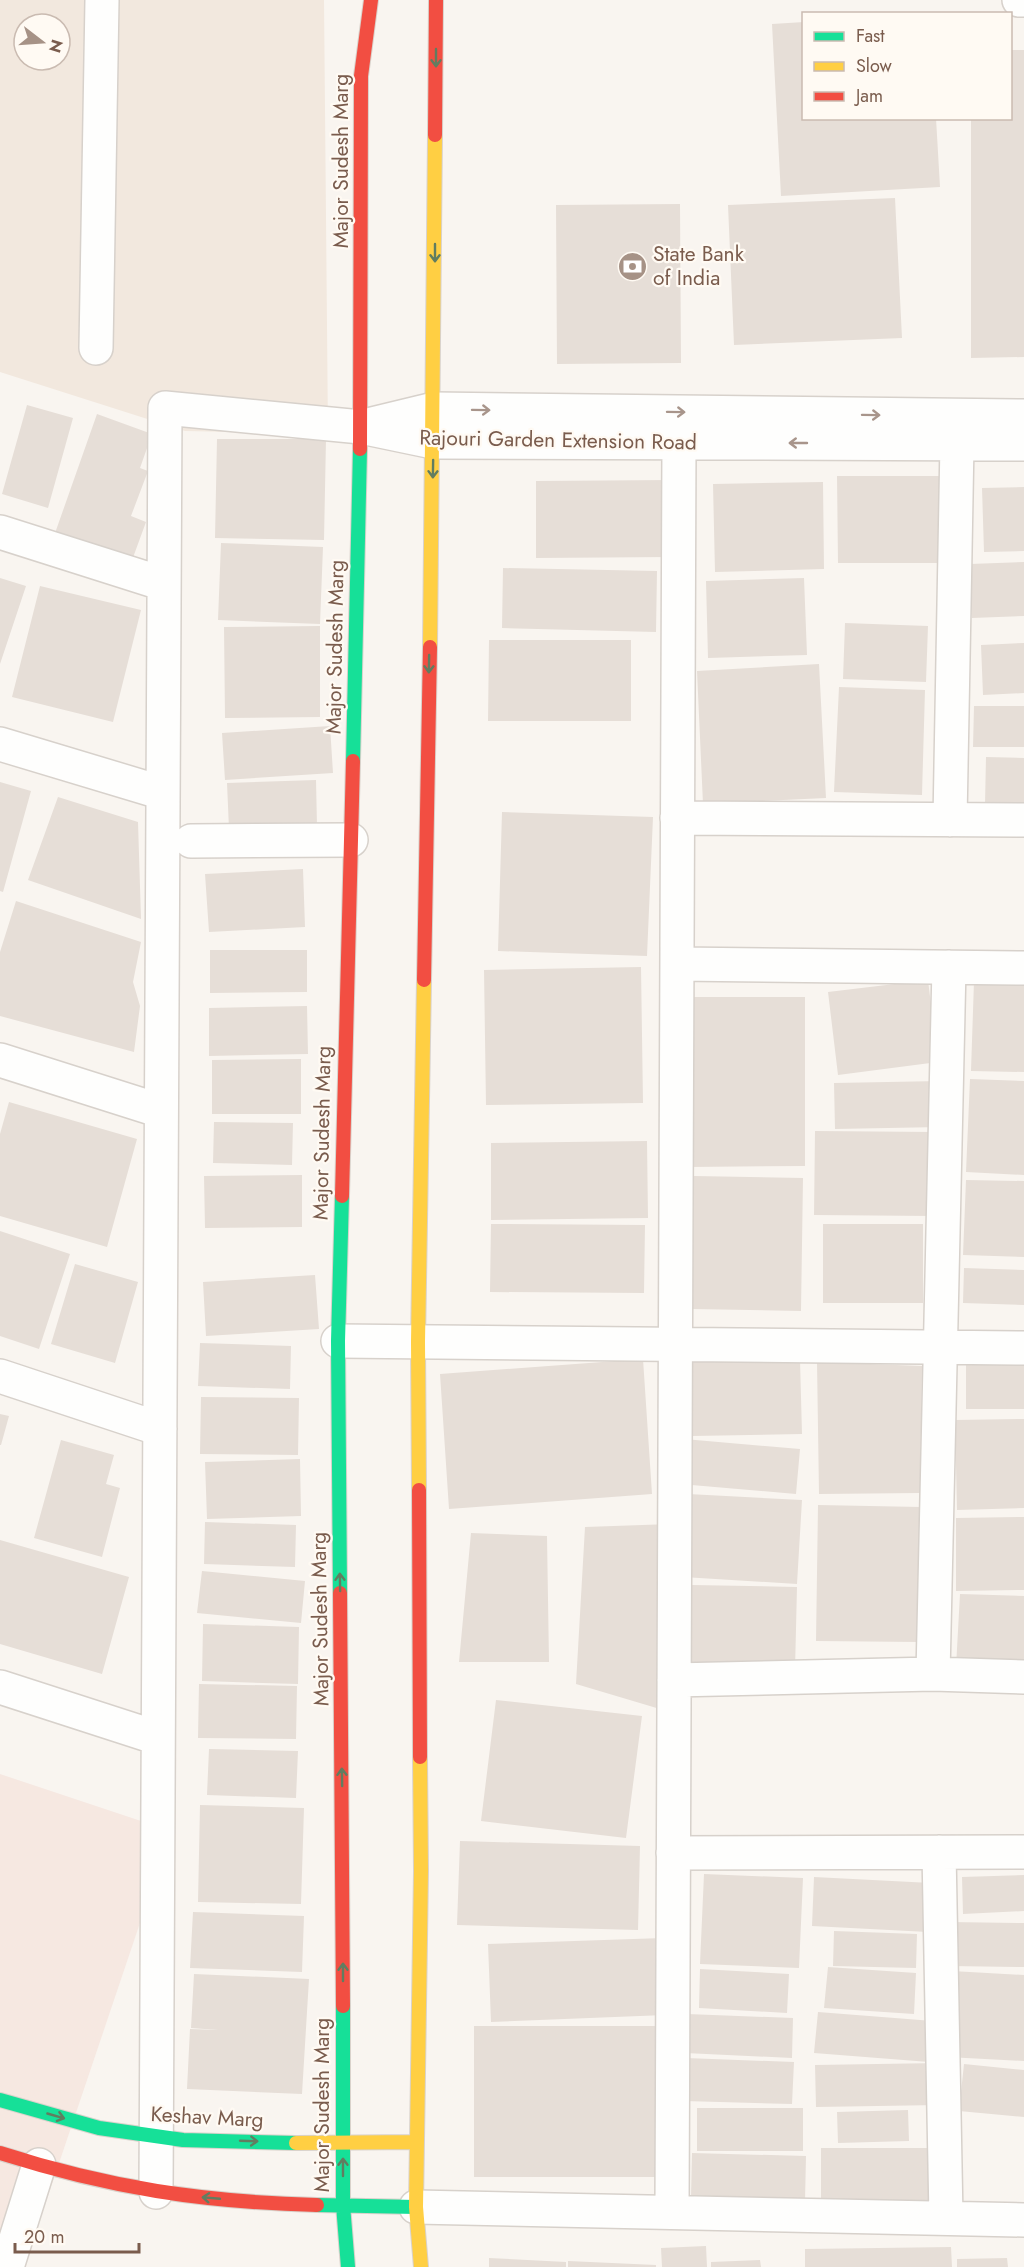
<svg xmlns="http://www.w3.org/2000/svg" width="1024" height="2267" font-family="Jost,sans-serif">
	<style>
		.residential { fill: #f2e8de; fill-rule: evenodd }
		.commercial { fill: #f6e8e1 }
		.building { fill: #e6ded7 }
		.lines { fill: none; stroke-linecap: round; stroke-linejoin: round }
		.street-casing { stroke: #d7d1cb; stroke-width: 36 }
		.fast-casing { stroke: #d9d2cb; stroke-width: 16 }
		.slow-casing { stroke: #d9d2cb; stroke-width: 16 }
		.jam-casing { stroke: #d9d2cb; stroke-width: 16 }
		.street { stroke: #fefefd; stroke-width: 33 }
		.fast { stroke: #16e098; stroke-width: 14 }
		.slow { stroke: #ffcf43; stroke-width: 14 }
		.jam { stroke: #f24e42; stroke-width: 14 }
		.oneway { stroke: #617d60 }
		.oneway2 { stroke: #a8958b }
		.labels { text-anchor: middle; stroke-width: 4.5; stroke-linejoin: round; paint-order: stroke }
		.street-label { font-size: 21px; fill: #7a5c4d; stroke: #fffaf3 }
		.poi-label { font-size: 21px; fill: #7a5c4d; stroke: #fffaf3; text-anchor: start }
	</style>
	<rect width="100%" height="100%" fill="#f9f5f0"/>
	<path class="residential" d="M0 0H324L328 434 185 431 0 372ZM24 24H60V60H24Z"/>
	<path class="commercial" d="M0 1774 171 1831 24 2267H0Z"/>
	<path class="building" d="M804 22V118H936L940 187 781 196 772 24Z
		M1010 50H1024V357L971 358V118H1010Z
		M895 198 902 338 734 345 728 205Z
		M680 204 681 363 557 364 556 205Z
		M27 405 73 418 48 508 2 494Z
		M97 414 152 434 140 468 148 471 131 516 146 522 131 563 54 536Z
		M217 439H326L324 540 215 538Z
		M837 476H944V563H838Z
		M671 480V557L536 558V481Z
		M823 482 824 569 715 572 713 484Z
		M1024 487V551L984 552 982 488Z
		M221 543 323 547 320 624 218 620Z
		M1024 562V616L972 618 970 564Z
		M503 568 657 571 656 632 502 628Z
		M0 578 26 586 0 664Z
		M804 578 807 655 708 658 706 581Z
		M40 586 141 610 113 722 12 697Z
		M845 623 928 626 926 682 843 679Z
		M320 626V717L225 718 224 627Z
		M489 640H631V721H488Z
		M1024 643V693L983 695 981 645Z
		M819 664 826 798 703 804 697 671Z
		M839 687 925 690 922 795 834 792Z
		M974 706H1024V747H973Z
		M330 726 333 773 225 780 222 733Z
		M986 757 1024 758V805H985Z
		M316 780 317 826 229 829 227 783Z
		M0 782 31 791 3 892 0 891Z
		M58 797 138 822 141 919 28 880Z
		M502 812 653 817 647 956 498 951Z
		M303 869 305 927 209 932 205 874Z
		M16 901 141 942 133 982 140 1006 134 1052 0 1016V952Z
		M210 950H307V992L210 993Z
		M641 967 643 1103 486 1105 484 970Z
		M928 980 938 1062 838 1075 828 992Z
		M974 981 1024 983V1072L971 1071Z
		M689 997H805V1166L689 1167Z
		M307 1006 308 1054 209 1056V1008Z
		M301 1059V1114H212V1060Z
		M970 1079 1024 1081V1175L966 1172Z
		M941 1081V1127L835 1129 834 1083Z
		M9 1102 137 1139 107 1247 0 1216V1134Z
		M214 1122 293 1123 292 1165 213 1163Z
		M815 1131 934 1132 933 1216 814 1215Z
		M647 1141 648 1218 491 1220V1143Z
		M302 1175V1227L205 1228 204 1176Z
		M694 1176 803 1178 801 1311 692 1309Z
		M966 1180 1024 1181V1257L963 1255Z
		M491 1224 645 1225 644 1293 490 1292Z
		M823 1224H923V1303H823Z
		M0 1231 70 1254 39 1349 0 1336Z
		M75 1264 138 1282 115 1363 51 1344Z
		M964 1268 1024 1270V1305L963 1303Z
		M315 1275 319 1329 206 1336 203 1282Z
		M200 1343 291 1346 290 1389 198 1386Z
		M693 1355 800 1360 802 1434 692 1436Z
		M643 1359 652 1494 449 1509 440 1374Z
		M966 1359 1024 1360V1409H966Z
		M817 1362 922 1366 920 1493 819 1494Z
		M201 1397 299 1398 298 1455 200 1454Z
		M0 1414 9 1416 1 1445H0Z
		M1024 1419V1508L957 1510 955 1420Z
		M684 1439 800 1449 796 1494 680 1484Z
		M61 1440 114 1455 106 1484 120 1488 102 1557 34 1538Z
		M300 1459 301 1516 207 1519 205 1462Z
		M688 1494 802 1500 797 1584 683 1577Z
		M818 1505 921 1507 919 1642 816 1641Z
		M1024 1517V1590L956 1591V1518Z
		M205 1522 296 1525 295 1567 204 1564Z
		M671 1524 670 1712 576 1684 585 1527Z
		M471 1533 547 1536 549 1662H459Z
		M0 1540 129 1577 102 1674 0 1644Z
		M202 1571 305 1581 301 1623 197 1613Z
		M692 1585 797 1587 795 1670 690 1673Z
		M960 1594 1024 1596V1670L956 1667Z
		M203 1624 299 1627 298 1684 202 1681Z
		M199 1684 297 1686 296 1739 198 1738Z
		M496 1700 642 1716 626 1838 481 1821Z
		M209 1749 298 1751 296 1798 207 1795Z
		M200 1805 304 1808 301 1904 198 1902Z
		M460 1841 640 1846 638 1930 457 1925Z
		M704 1874 803 1878 799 1968 700 1964Z
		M1024 1875V1911L963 1914 962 1877Z
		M814 1877 931 1883 928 1932 812 1926Z
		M193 1912 304 1916 302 1972 190 1968Z
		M949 1922 1024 1923V1967L949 1966Z
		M834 1931 917 1934 916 1968 833 1966Z
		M663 1938 665 2015 491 2022 488 1944Z
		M828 1967 916 1973 914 2014 824 2008Z
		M700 1969 789 1974 787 2013 699 2008Z
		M952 1971 1024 1975V2061L947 2057Z
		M194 1974 309 1979 302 2094 187 2089 190 2029 218 2030 191 2028Z
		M818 2012 933 2021 929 2062 814 2053Z
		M687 2014 793 2018 792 2058 685 2053Z
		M474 2026H658V2177H474Z
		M686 2058 794 2062 792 2104 684 2101Z
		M939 2063V2105L816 2107 815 2065Z
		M964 2064 1024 2070V2117L959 2111Z
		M697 2108H803V2151H697Z
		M908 2110 909 2141 838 2143 837 2112Z
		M821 2148H939V2206H821Z
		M692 2153 806 2156 805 2201 691 2197Z
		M706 2246 707 2267H662L661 2248Z
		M951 2247 952 2267H805V2249Z
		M489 2258 566 2262V2267H489Z
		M1007 2258 1008 2267H957V2259Z
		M760 2260 761 2267H711V2262Z
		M568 2261 656 2265V2267H568Z"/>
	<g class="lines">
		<defs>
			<path id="street" d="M1019 0H1024
				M96 348 102 0
				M372 424 434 409 1024 416
				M0 532 164 584
				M0 744 163 793
				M677 818 1024 820
				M950 820 957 443
				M191 841 351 840
				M677 964 1024 968
				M0 1060 161 1111
				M338 1341 1024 1348
				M0 1376 160 1429
				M933 1674 949 967
				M674 1680 933 1674 1024 1677
				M0 1687 158 1738
				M939 1852 946 2218
				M673 1853 1024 1852
				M156 2192 165 408 361 427 433 442 1024 444
				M416 2207 1024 2220
				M672 2212 679 443
				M7 2267 39 2165"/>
			<path id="fast" d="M353 761 360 449
				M340 1593 338 1341 342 1196
				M343 2006V2205L348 2267
				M0 2100 99 2128 183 2140 296 2143
				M317 2205 416 2207"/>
			<path id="slow" d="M430 647 435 135
				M419 1490 418 1342 424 980
				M420 1757 421 1871 416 2207 421 2267
				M296 2143 417 2142"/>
			<path id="jam" d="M435 135 436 0
				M360 449 361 76 371 0
				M424 980 430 647
				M342 1196 353 761
				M419 1490 420 1757
				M340 1593 343 2006
				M0 2153C109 2188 203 2202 317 2205"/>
		</defs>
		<use href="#street" class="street-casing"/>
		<use href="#fast" class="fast-casing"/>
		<use href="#slow" class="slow-casing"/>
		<use href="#jam" class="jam-casing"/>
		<use href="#street" class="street"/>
		<use href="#fast" class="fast"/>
		<use href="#slow" class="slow"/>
		<use href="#jam" class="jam"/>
	</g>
	<defs><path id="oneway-shaft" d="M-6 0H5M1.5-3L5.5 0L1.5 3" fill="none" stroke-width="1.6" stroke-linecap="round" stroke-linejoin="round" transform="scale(1.5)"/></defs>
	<g class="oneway">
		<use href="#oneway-shaft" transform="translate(436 58) rotate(90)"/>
		<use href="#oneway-shaft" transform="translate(435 253) rotate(90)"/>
		<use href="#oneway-shaft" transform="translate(433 469) rotate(91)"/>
		<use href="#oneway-shaft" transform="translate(429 664) rotate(91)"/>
		<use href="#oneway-shaft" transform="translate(340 1582) rotate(-91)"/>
		<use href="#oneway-shaft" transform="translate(342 1777) rotate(-91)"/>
		<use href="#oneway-shaft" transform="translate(343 1972) rotate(-90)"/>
		<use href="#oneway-shaft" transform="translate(56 2116) rotate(16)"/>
		<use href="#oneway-shaft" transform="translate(249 2141) rotate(2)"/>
		<use href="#oneway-shaft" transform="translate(343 2167) rotate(-90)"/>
		<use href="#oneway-shaft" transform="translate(211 2198) rotate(-175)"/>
	</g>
	<g class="oneway2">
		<use href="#oneway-shaft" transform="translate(481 410) rotate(1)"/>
		<use href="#oneway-shaft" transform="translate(676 412) rotate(1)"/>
		<use href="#oneway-shaft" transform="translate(871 415) rotate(1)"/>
		<use href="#oneway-shaft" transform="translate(798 443) rotate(-180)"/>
	</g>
	<defs>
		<symbol id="bank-disc" viewBox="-11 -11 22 22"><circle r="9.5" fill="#a69286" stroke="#fffaf3"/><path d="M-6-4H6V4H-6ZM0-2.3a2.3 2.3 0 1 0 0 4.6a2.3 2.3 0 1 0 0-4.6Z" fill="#fff"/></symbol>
	</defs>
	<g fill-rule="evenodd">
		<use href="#bank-disc" x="616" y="250" width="33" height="33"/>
	</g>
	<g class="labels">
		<g class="street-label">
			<text transform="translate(341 161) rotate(-90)" y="7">Major Sudesh Marg</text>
			<text transform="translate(558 440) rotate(1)" y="7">Rajouri Garden Extension Road</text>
			<text transform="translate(335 647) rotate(-89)" y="7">Major Sudesh Marg</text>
			<text transform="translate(322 1133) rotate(-89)" y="7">Major Sudesh Marg</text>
			<text transform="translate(320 1619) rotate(-91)" y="7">Major Sudesh Marg</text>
			<text transform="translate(322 2105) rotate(-90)" y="7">Major Sudesh Marg</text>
			<text transform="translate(207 2117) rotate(3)" y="7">Keshav Marg</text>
		</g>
		<g class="poi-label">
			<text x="653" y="261">State Bank<tspan x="653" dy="24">of India</tspan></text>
		</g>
	</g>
	<rect x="802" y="12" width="210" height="108" fill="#fffaf3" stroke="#cabbb1" stroke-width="1.5"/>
	<rect x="814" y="32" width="30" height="9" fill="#16e098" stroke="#cabbb1" stroke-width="1.5"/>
	<text x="856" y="42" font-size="18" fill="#7a5c4d">Fast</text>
	<rect x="814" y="62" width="30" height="9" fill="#ffcf43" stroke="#cabbb1" stroke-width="1.5"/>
	<text x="856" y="72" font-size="18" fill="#7a5c4d">Slow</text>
	<rect x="814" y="92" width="30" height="9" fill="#f24e42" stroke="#cabbb1" stroke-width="1.5"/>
	<text x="856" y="102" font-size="18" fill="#7a5c4d">Jam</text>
	<g transform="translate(42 42) rotate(107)"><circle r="28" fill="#fffaf3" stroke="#cabbb1" stroke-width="1.5"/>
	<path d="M0-4.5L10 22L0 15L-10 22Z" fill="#a69286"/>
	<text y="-9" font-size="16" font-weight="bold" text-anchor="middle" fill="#7a5c4d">N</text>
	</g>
	<path d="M15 2243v9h124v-9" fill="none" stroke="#7a5c4d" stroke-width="3"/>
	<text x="24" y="2243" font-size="18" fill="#7a5c4d" stroke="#fffaf3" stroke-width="4.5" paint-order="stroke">20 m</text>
</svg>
